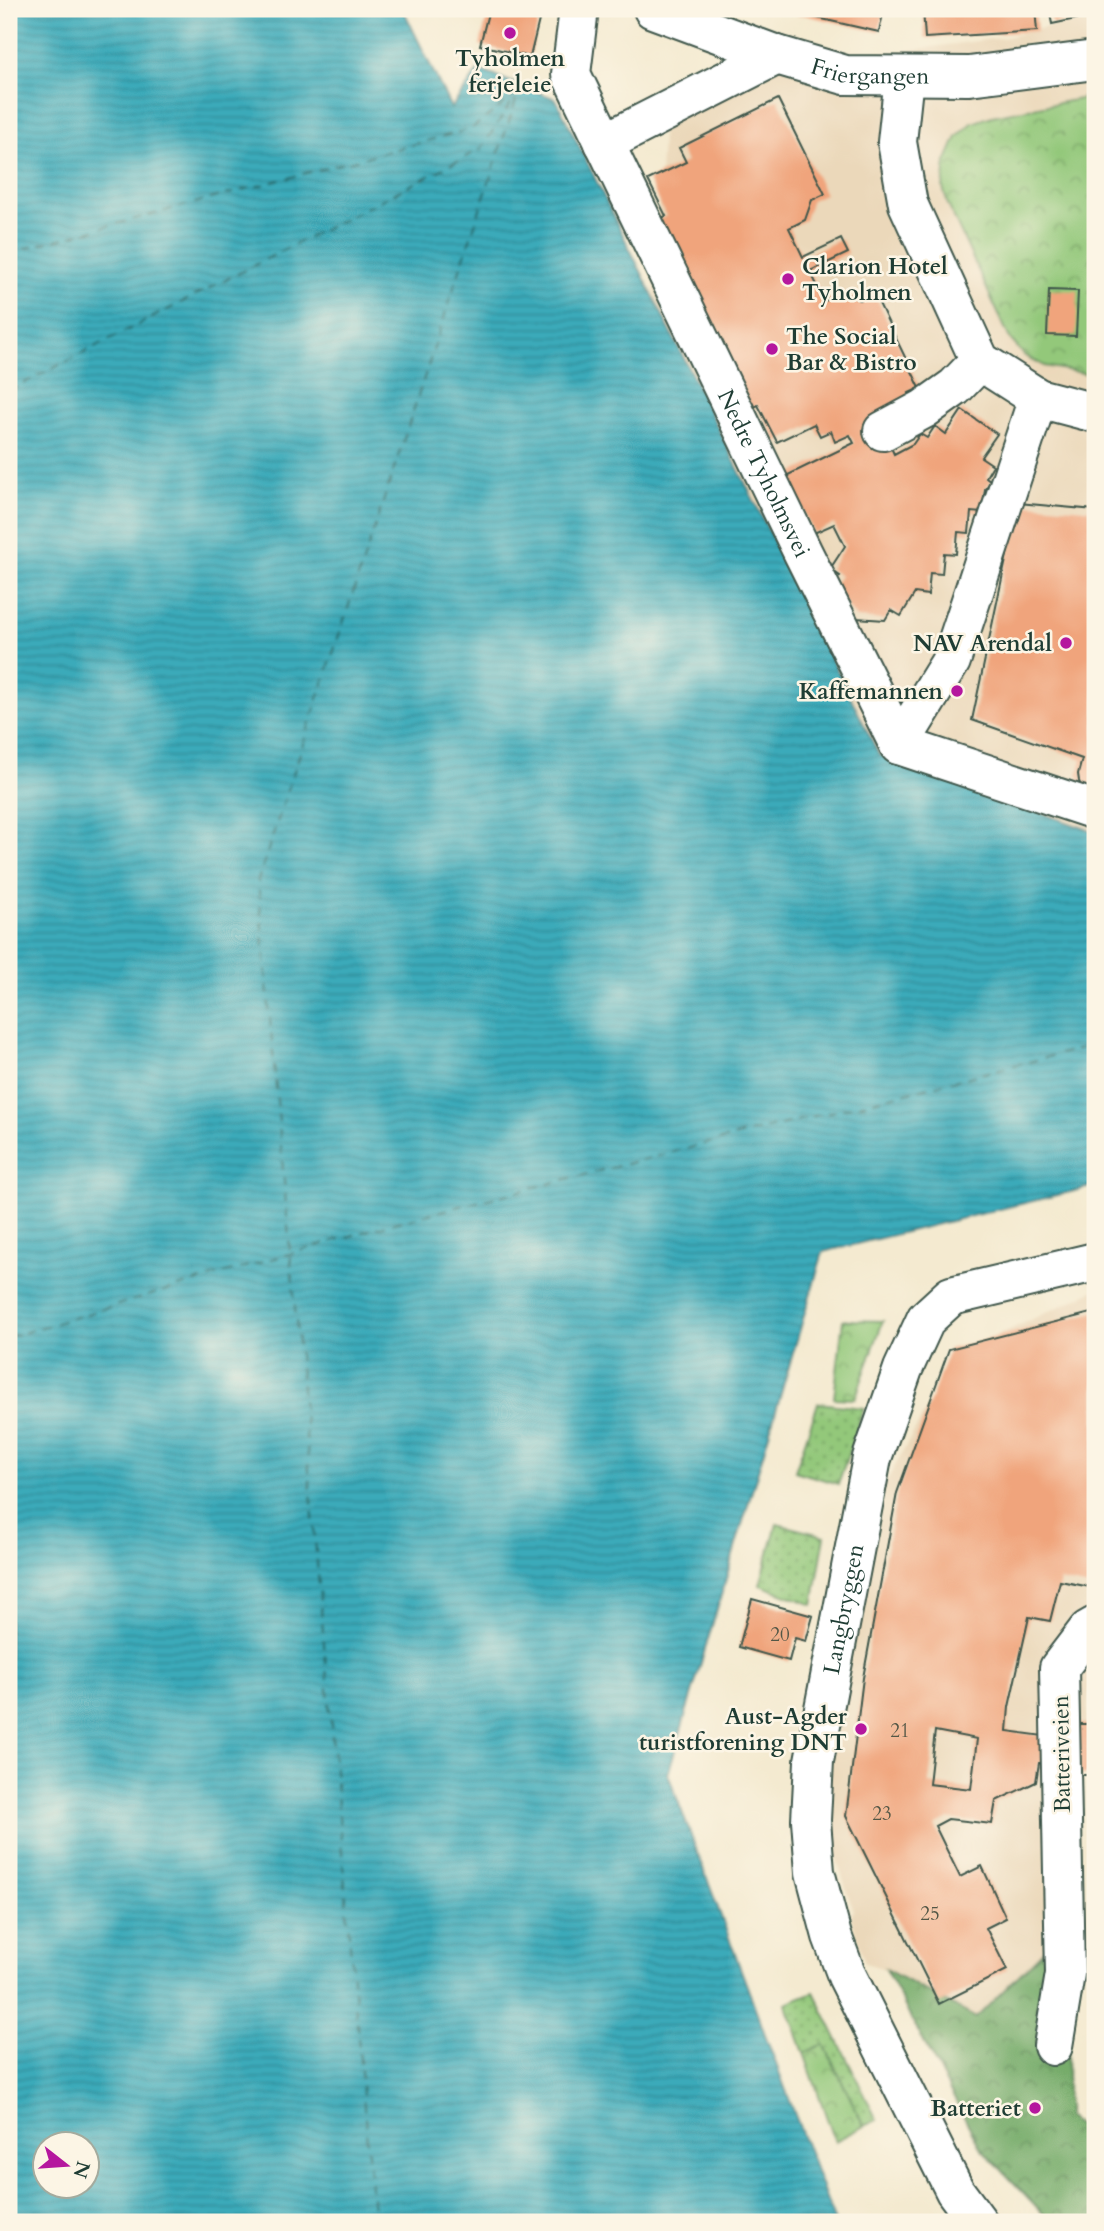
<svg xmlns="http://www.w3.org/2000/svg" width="1104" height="2231" font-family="Cardo,serif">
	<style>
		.built { fill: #ebd8ba }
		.forest { fill: url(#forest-crowns); stroke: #4a744f; stroke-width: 2 }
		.park { fill: url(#park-crowns); stroke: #598257; stroke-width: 2 }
		.garden { fill: url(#garden-dots); stroke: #598257; stroke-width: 2 }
		.water { fill: url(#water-rules); stroke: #2d7477; stroke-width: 2; fill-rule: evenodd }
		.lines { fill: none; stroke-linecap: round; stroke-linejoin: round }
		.ferry { stroke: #275e5c; stroke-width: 2; stroke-dasharray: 9 7; stroke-linecap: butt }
		.building { fill: #f0a47b; fill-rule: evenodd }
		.minor-casing { stroke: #3f574b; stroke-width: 42 }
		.minor { stroke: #fff; stroke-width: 38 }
		.poi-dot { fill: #b5179e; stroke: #fcf5e5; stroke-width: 2.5 }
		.labels { text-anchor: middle; stroke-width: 5; stroke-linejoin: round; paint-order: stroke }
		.number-label { font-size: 19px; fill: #535746 }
		.poi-label { font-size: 23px; font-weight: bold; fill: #1f3d34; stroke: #fcf5e5; text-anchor: end }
		.street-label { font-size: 23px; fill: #1f3d34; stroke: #fcf5e5 }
	</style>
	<defs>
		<pattern id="forest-crowns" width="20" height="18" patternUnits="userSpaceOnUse" patternTransform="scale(1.75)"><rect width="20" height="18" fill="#76ac6a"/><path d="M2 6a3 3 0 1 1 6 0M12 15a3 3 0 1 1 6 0" fill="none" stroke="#608d58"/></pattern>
		<pattern id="park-crowns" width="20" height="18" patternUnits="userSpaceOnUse" patternTransform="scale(1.75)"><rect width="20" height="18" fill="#93c87a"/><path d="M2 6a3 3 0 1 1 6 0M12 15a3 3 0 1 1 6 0" fill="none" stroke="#77a465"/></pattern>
		<pattern id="garden-dots" width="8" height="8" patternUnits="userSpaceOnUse" patternTransform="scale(1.75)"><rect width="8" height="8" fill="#93c87a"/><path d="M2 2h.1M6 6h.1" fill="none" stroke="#77a465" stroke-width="1.8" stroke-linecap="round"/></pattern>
		<pattern id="water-rules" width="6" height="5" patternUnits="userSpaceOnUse" patternTransform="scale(1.75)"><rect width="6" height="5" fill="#3baaba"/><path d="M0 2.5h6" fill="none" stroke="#318c98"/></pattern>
	</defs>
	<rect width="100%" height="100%" fill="#fcf5e5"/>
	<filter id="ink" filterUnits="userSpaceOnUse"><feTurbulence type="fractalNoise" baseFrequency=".0143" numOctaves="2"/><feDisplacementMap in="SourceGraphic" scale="14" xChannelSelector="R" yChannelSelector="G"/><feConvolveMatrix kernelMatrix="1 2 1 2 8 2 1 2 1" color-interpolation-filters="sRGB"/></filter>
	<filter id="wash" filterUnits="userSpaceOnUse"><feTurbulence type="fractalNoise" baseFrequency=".00686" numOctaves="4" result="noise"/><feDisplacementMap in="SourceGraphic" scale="28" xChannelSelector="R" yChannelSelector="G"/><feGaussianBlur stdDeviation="1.57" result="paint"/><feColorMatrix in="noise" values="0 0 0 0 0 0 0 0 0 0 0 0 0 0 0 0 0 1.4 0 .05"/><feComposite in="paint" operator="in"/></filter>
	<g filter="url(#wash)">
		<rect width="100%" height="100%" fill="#f4ead0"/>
		<path class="built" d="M1095 15V832L879 755 654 298 664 96 670 76 749 72 1007 37Z
			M1095 1290V1654L1092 1657 1068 1926 976 2018 885 1969 865 1963 851 1917 853 1910 813 1785 863 1524 957 1354Z"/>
		<path class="forest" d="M1068 1926 1067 2116 1095 2140V2222H1051L980 2147 885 1969 976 2018Z"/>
		<path class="park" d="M1095 96V375L1044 366 1025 356 1010 339 948 205 943 188 946 162 957 137 972 123 992 116Z
			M843 1320 883 1321 855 1399 834 1398Z
			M824 2044 864 2126 835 2141 804 2053Z"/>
		<path class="garden" d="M818 1403 864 1408 838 1484 795 1471Z
			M777 1524 825 1536 813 1605 760 1585Z
			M814 1992 877 2120 864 2126 824 2044 804 2053 786 2003Z"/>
		<path class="water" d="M9 9H403L451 108 479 70 556 99 879 755 1095 832V1186L823 1252 668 1774 835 2222H9ZM46 2144H88V2186H46Z"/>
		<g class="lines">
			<path class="ferry" d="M9 247 19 250 471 129 515 95
				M9 391 481 149 515 97
				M9 1337 394 1223 1095 1045
				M374 2222 258 880 518 94"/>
		</g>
		<g id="blocks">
			<path class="building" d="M489 9 539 20 530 57 480 45Z
				M784 9H884L879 32 800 14 801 16Z
				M923 9H1035L1037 31 925 38Z
				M1049 9H1095V15L1052 24Z
				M778 99 825 194 812 200 805 220 789 228 803 257 841 239 848 253 810 271 825 301 842 292 860 300 874 293 920 388 909 393 914 403 888 441 894 454 913 444 920 434 927 438 935 426 946 434 962 410 997 434 981 457 993 465 986 477 991 481 985 489 982 513 971 512 969 533 958 532 956 554 944 553 942 574 930 573 928 595 915 593 901 616 891 610 885 620 856 618 833 585 840 576 830 569 845 546 834 524 814 533 786 476 854 443 850 435 835 442 831 431 820 436 814 424 777 442 758 405 746 411 654 222 666 216 648 180 686 162 679 148Z
				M1049 290 1078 291 1076 336 1047 335Z
				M1018 503 1095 510V795L1082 789 1079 781 1078 774 1082 759 972 720Z
				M1095 1312V1588L1060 1581 1050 1621 1029 1617 1009 1707 1007 1731 1044 1736V1763H1039L1036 1782 996 1801 992 1824 948 1819 935 1826 960 1877 982 1866 1006 1918 986 1928 1007 1970 939 2004 846 1816 863 1678 897 1493 949 1349ZM935 1731 977 1739 971 1789 929 1784Z
				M752 1599 813 1616 806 1641 795 1638 789 1661 739 1647Z
				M1073 1724H1095V1775H1074Z"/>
		</g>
	</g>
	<g filter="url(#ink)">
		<use href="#blocks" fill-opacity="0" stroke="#3f574b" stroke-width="2"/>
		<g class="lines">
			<defs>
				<g id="minor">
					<path id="s1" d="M579 9 571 74 803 553 899 745 1095 810"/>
					<path id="s2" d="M653 9 777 55 845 75 969 76 1095 60"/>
					<path d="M904 77 897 142 908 204 980 361 1038 398 1095 413"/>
					<path d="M604 143 777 55"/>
					<path d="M883 431 924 409 955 387 980 361"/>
					<path d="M899 745 951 661 1038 398"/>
					<path d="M1053 2046 1065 1974 1059 1668 1088 1630 1095 1626"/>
					<path id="s3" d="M978 2222 955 2191 847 1976 832 1936 815 1872 811 1820 814 1761 872 1458 903 1369 926 1319 951 1296 1095 1262"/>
				</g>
			</defs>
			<use href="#minor" class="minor-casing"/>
			<use href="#minor" class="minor"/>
		</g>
	</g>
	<g class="poi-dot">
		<circle cx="510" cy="33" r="7"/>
		<circle cx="788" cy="279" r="7"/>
		<circle cx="772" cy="349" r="7"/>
		<circle cx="1066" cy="643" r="7"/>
		<circle cx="957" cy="691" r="7"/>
		<circle cx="861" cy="1729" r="7"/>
		<circle cx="1035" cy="2108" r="7"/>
	</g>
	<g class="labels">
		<g class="number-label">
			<text x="780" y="1641">20</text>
			<text x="900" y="1737">21</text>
			<text x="882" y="1820">23</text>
			<text x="930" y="1920">25</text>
		</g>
		<g class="poi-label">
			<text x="510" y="66" text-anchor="middle">Tyholmen<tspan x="510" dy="26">ferjeleie</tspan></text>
			<text x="802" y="274" text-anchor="start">Clarion Hotel<tspan x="802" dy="26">Tyholmen</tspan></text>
			<text x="786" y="344" text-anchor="start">The Social<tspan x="786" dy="26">Bar &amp; Bistro</tspan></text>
			<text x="1052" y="651">NAV Arendal</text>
			<text x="943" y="699">Kaffemannen</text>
			<text x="847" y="1724">Aust-Agder<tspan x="847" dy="26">turistforening DNT</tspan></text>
			<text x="1021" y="2116">Batteriet</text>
		</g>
		<g class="street-label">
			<text dy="8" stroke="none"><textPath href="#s2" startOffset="228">Friergangen</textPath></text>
			<text dy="8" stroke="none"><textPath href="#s1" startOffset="509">Nedre Tyholmsvei</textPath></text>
			<text dy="8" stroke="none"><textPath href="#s3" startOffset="654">Langbryggen</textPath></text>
			<text transform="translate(1061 1754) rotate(-91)" y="8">Batteriveien</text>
		</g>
	</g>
	<rect width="1104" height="2231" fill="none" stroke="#fcf5e5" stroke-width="35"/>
	<g transform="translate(66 2165) rotate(107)"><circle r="33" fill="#fcf5e5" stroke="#a4ab9e" stroke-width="2"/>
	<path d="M0-5L12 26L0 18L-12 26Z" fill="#b5179e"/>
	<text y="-10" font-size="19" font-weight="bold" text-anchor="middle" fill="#1f3d34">N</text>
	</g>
</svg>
